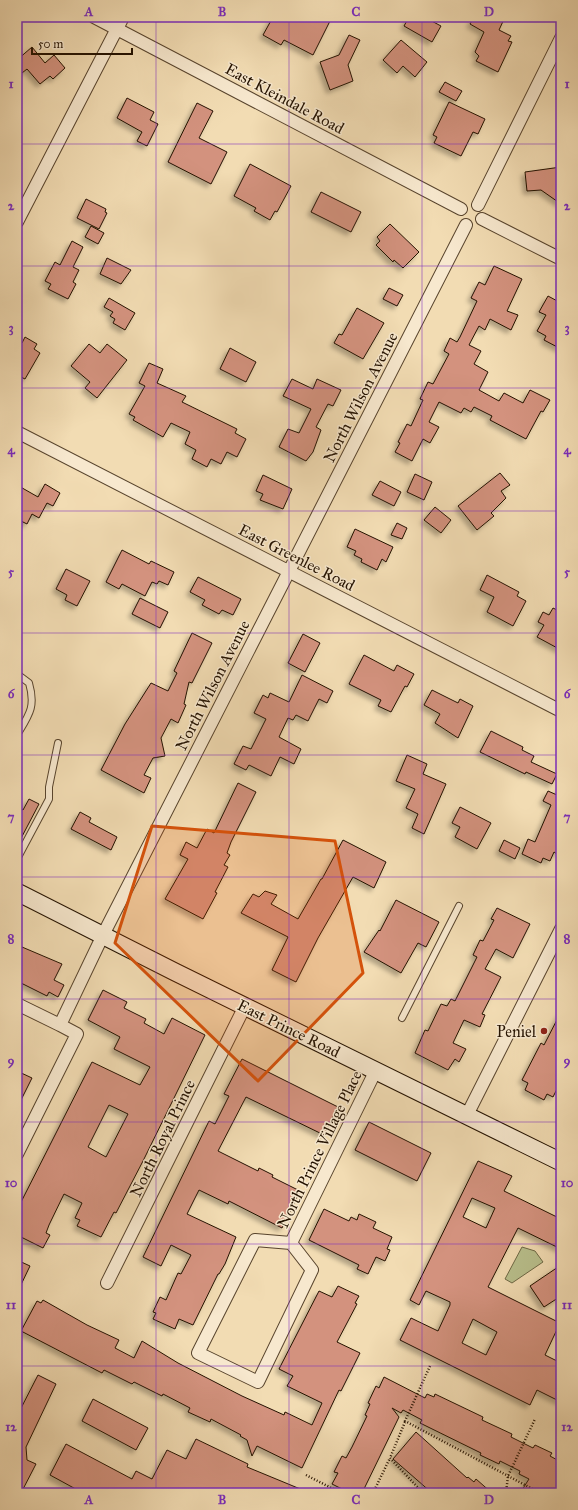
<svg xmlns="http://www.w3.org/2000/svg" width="578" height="1510" font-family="'IM FELL Great Primer',serif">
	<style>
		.green { fill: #b9c08d; stroke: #6e6946 }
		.building { fill: #d3927e; stroke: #241200; fill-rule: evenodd; filter: url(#shadow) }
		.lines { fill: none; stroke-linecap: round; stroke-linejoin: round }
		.lane-casing { stroke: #58442d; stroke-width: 8 }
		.street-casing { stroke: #58442d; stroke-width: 14 }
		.secondary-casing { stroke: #241200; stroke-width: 19 }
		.path { stroke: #241200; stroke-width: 2.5; stroke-dasharray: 1 2; stroke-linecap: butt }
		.lane { stroke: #f7e8ce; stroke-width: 6 }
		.street { stroke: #f7e8ce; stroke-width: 12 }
		.secondary { stroke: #f7e8ce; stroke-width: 17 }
		.marked { fill: #d4520b; fill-opacity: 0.2; stroke: #d4520b; stroke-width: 3; stroke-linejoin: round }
		.grid { fill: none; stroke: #7b2cbf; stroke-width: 1; stroke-opacity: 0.55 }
		.poi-dot { fill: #8f2418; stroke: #f7e8ce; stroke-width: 1.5 }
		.labels { text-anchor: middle; stroke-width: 3; stroke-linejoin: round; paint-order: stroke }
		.street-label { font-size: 16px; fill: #241200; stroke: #f7e8ce }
		.poi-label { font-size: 16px; fill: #241200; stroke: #f7e8ce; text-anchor: end }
		.neatline { fill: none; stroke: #7b2cbf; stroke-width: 1.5 }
		.grid-label { font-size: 13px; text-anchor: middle; font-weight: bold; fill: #7b2cbf }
	</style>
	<defs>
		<filter id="shadow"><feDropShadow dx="-3.5" dy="3.5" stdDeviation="2" flood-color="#0004"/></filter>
	</defs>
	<rect width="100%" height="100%" fill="#f2dcb3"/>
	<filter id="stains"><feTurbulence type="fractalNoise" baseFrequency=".005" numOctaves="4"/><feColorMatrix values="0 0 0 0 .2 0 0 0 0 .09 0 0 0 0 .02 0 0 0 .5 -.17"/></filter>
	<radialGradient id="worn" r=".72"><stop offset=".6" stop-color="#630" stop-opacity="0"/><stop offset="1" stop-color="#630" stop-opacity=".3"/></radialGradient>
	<path class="green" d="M522 1247 535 1251 543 1262 512 1283 505 1279Z"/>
	<path class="building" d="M273 17H332L313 55 284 40 281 45 263 35Z
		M409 17H424L441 26 432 42 404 26Z
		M474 17H505L499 30 511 36 508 41 512 42 498 72 476 61 479 56 475 52 484 32 470 24Z
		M349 35 360 40 348 65 353 81 330 90 320 62 339 55Z
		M401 40 427 62 415 77 403 66 397 73 383 60Z
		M32 47 45 63 54 55 65 68 53 79 50 76 40 84 27 69 17 77V60Z
		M445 82 462 91 456 101 439 92Z
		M127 98 154 112 150 120 158 124 147 146 137 141 142 132 117 118Z
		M449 102 485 119 478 134 473 132 461 156 434 143 437 137 433 135Z
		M197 103 213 111 199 138 227 152 211 184 168 162Z
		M250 164 291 186 277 212 275 211 270 220 254 211 256 208 234 196Z
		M561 167V204L541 190 527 191 525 172Z
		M321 192 361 212 351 232 311 212Z
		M86 199 106 209 105 212 107 213 99 229 77 218Z
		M390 224 419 252 403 268 394 260 393 262 376 245 380 241 377 237Z
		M91 226 104 233 98 244 85 237Z
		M72 241 83 247 73 267 79 270 73 282 76 284 68 299 48 289 51 284 45 281 55 262 60 265Z
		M107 258 131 270 121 284 100 274Z
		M494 266 522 279 507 311 518 315 511 330 490 319 485 330 479 326 469 345 481 351 474 364 488 372 479 390 499 401 504 393 523 403 530 390 550 400 543 412 541 411 526 439 490 420 492 416 474 407 471 412 464 408 461 413 439 402 429 422 439 427 430 443 423 439 412 461 395 452 400 443 398 442 407 424 411 426 423 400 420 399 428 382 433 384 449 354 444 351 450 338 457 342 460 337 477 301 471 298 479 282 485 285Z
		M389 288 403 295 397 306 383 299Z
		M548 296 561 303V349L544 340 546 336 537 331 546 315 539 312Z
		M109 298 135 313 125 330 113 323 115 319 110 316 113 312 104 307Z
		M357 308 384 323 363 359 334 343 339 334 342 335Z
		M25 337 37 344 34 349 40 353 25 379 17 375V340L22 343Z
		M89 344 100 353 107 344 127 360 97 398 85 388 90 382 71 366Z
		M230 348 256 362 246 382 220 369Z
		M149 363 163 369 157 383 186 396 182 402 237 429 235 433 246 439 237 457 227 452 221 464 211 459 207 467 192 459 196 450 185 444 190 432 171 423 163 437 133 420 135 417 129 414 145 386 139 383Z
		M292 379 313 389 317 379 341 390 333 406 328 404 316 427 321 430 313 452 306 461 279 447 288 429 299 433 311 409 283 396Z
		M500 473 510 485 501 491 506 498 491 513 494 516 477 530 458 506Z
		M415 474 432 482 424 500 407 492Z
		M263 475 292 489 283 509 260 500 263 494 256 491Z
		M380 481 401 492 394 506 372 495Z
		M45 484 60 493 53 506 47 503 39 518 32 514 27 524 17 519V485L38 497Z
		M435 507 451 520 441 533 424 520Z
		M397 523 407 528 402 539 391 535Z
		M355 529 393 547 386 562 382 559 377 570 361 562 362 559 354 555 356 551 347 547Z
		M122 550 149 564 151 561 174 572 168 585 159 581 157 584 152 582 145 596 122 584 119 589 106 582Z
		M66 569 90 581 77 606 65 600 67 595 56 589Z
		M487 575 519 592 517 596 526 601 513 626 487 612 494 597 480 590Z
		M198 577 241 599 233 615 222 610 219 614 202 605 205 600 190 592Z
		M140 598 168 612 160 628 132 614Z
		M553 608 561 612V650L537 637 544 625 538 622 543 612 549 615Z
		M192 633 212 643 192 683 189 682 184 704 186 705 178 723 171 719 161 738 165 756 153 758 144 775 151 778 144 793 101 770 125 724 151 683 168 691 177 673 174 671Z
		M303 634 320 643 305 672 288 663Z
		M364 655 394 671 397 665 414 674 407 687 405 686 391 712 378 706 381 700 349 684Z
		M302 675 333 691 327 703 319 699 308 721 296 715 293 720 288 718 279 737 301 749 294 764 280 757 271 776 249 765 246 770 234 764 243 746 251 749 266 719 254 713 263 695 268 698 270 693 289 702Z
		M432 690 458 703 460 699 473 706 458 738 435 723 440 714 424 705Z
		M491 731 523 747 522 750 534 756 531 762 557 774 552 784 526 772 525 774 480 752Z
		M407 755 427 764 423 774 446 784 424 834 412 828 418 814 406 808 415 789 396 781Z
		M238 783 256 792 231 842 227 853 230 855 224 865 228 867 215 892 217 893 203 919 165 899 188 859 180 855 186 842 197 848 207 829 214 833Z
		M561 787V846L557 854 554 852 550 861 543 858 541 863 522 854 528 839 535 842 551 805 543 801 548 791 557 795Z
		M29 799 39 804 17 846V807L23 810Z
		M460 807 491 823 477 849 455 837 460 827 452 823Z
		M80 812 91 818 89 822 117 837 111 850 71 829Z
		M343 840 386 862 374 888 353 877 318 938 296 982 272 970 288 937 241 913 253 894 259 897 265 891 277 895 271 904 298 919 321 879H322Z
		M504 840 520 848 515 859 499 851Z
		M396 900 439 922 426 947 418 943 401 973 364 952 379 930 380 931Z
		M497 908 530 924 513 958 496 949 485 969 501 977 482 1014 485 1015 480 1027 464 1020 453 1043 466 1049 459 1062 455 1059 448 1070 415 1053 425 1030 428 1031 441 1004 447 1006 451 999 455 1001 477 957 473 955 480 940 483 941 494 920 491 919Z
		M22 947 62 964 54 980 64 985 58 997 49 992 47 996 17 981V949L20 951Z
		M103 990 127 1002 124 1008 146 1019 144 1023 164 1034 172 1018 205 1035 143 1161 116 1213 114 1212 101 1237 77 1226 80 1220 75 1218 82 1203 64 1194 49 1225 46 1233 50 1235 43 1248 17 1235V1210L92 1062 140 1085 150 1067 114 1049 120 1037 88 1020ZM109 1105 128 1114 106 1157 88 1147Z
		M561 1012V1081L553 1097 547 1094 544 1100 525 1090 528 1083 522 1080 541 1043 544 1045Z
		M242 1059 338 1107 324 1135 246 1097 218 1151 258 1171 259 1168 273 1175 272 1177 300 1191 282 1228 229 1201 228 1204 199 1190 187 1214 236 1237 225 1264 219 1274H218L193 1325 179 1319 175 1329 153 1319 156 1313 153 1312 160 1297 166 1300 178 1273 181 1274 191 1255 171 1245 161 1266 143 1257 209 1121 215 1124 229 1096 224 1094Z
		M17 1071 32 1078 17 1108Z
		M369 1122 431 1153 417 1181 355 1150Z
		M478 1161 512 1176 504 1191 561 1219V1249L518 1228 488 1287 560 1323 545 1355 561 1363V1402L537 1390 530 1405 400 1340 411 1318 438 1331 450 1305V1302L426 1291 419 1305 410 1300ZM472 1198 495 1208 486 1228 463 1217ZM473 1319 497 1332 486 1355 462 1343Z
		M324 1209 349 1221 351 1217 357 1220 359 1214 376 1222 373 1228 392 1237 387 1249 390 1250 385 1261 376 1257 368 1274 357 1269 359 1265 309 1240Z
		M17 1260 30 1266 17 1293Z
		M561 1265V1296L544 1307 530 1286Z
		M338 1286 359 1296 355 1303 357 1304 337 1342 360 1353 341 1391 339 1390 302 1468 257 1446 252 1456 247 1440 240 1436 241 1435 211 1419 210 1422 188 1412 190 1408 163 1394 162 1396 134 1382 132 1384 104 1370 102 1373 21 1331 37 1301 41 1303 43 1300 87 1325 119 1340 115 1348 134 1358 142 1341 178 1363 242 1396 284 1415 285 1412 312 1425 322 1403 287 1386 293 1376 279 1369 319 1291 332 1297Z
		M38 1375 56 1384 26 1447 27 1460 36 1464 21 1493H17V1416Z
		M384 1377 425 1398 427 1394 434 1397 435 1394 483 1417 482 1420 512 1434 511 1437 533 1448 535 1445 552 1453 550 1456 561 1462V1485L557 1493H520L529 1479 519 1474 520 1471 500 1461 499 1464 480 1455 481 1453 420 1423 422 1420 403 1410 401 1413 392 1408 399 1417 363 1491 360 1489 358 1493H350L332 1484 338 1473 334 1472 342 1456 346 1458 352 1447 367 1416 365 1415 370 1404 368 1403 376 1386 379 1388Z
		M93 1399 148 1428 136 1450 82 1421Z
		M416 1432 467 1478 468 1477 474 1482 476 1479 492 1493H432L393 1459Z
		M196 1439 248 1464 247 1467 310 1493H83L50 1475 66 1444 132 1479 136 1471 152 1479 167 1450 186 1459Z"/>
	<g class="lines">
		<defs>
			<path id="lane" d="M17 674 29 683C36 707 29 715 17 735
				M17 859 49 799V787L58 743
				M402 1018 459 906"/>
			<path id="street" d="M94 17 461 209
				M478 205 561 38
				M482 219 561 259
				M17 222 123 17
				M17 432 561 711
				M17 1004 60 1025
				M467 1115 561 929
				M17 1154 77 1034 60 1025 103 935 466 225
				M255 1240 291 1243 312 1270 258 1382 198 1353Z
				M291 1243 376 1070
				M107 1283 245 1006"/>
			<path id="secondary" d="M17 892 175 972 561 1162"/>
		</defs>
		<use href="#lane" class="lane-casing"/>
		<use href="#street" class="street-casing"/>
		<use href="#secondary" class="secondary-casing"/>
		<path class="path" d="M430 1366 405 1421 540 1493
			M405 1422 390 1458 423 1493
			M306 1475 341 1493
			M373 1493 390 1458
			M506 1493 508 1476 535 1419"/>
		<use href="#lane" class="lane"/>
		<use href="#street" class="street"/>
		<use href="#secondary" class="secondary"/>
	</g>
	<path class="marked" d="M152 826 335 841 363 973 258 1081 115 943Z"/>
	<path class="grid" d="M156 17V1493M289 17V1493M422 17V1493M17 144H561M17 266H561M17 388H561M17 511H561M17 633H561M17 755H561M17 877H561M17 999H561M17 1122H561M17 1244H561M17 1366H561"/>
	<circle class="poi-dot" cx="544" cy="1031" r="4"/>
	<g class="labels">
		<g class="street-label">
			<text transform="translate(285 98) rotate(28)" y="6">East Kleindale Road</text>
			<text transform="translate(360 397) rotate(-63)" y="6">North Wilson Avenue</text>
			<text transform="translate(297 557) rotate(27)" y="6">East Greenlee Road</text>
			<text transform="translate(212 685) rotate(-63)" y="6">North Wilson Avenue</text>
			<text transform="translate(289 1028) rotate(26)" y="6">East Prince Road</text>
			<text transform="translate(162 1138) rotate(-64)" y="6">North Royal Prince</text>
			<text transform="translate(319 1149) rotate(-64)" y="6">North Prince Village Place</text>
		</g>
		<g class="poi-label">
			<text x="536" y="1037">Peniel</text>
		</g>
	</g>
	<rect width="578" height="1510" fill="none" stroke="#f2dcb3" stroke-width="44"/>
	<path d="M32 48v6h100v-6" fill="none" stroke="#241200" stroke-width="2"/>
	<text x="38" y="48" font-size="12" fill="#241200" stroke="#f7e8ce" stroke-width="3" paint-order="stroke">50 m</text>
	<rect x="22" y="22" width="534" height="1466" class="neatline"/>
	<g class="grid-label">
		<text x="89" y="16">A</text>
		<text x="222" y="16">B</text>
		<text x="356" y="16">C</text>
		<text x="489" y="16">D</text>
		<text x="11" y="88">1</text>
		<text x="567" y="88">1</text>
		<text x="11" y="210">2</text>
		<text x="567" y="210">2</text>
		<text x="11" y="332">3</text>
		<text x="567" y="332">3</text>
		<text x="11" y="454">4</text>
		<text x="567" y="454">4</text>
		<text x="11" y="576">5</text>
		<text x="567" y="576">5</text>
		<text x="11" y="698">6</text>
		<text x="567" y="698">6</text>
		<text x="11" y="821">7</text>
		<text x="567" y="821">7</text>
		<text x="11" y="943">8</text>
		<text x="567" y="943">8</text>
		<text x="11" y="1065">9</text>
		<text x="567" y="1065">9</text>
		<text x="11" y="1187">10</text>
		<text x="567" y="1187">10</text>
		<text x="11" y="1309">11</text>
		<text x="567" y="1309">11</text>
		<text x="11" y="1431">12</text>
		<text x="567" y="1431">12</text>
		<text x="89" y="1504">A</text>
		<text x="222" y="1504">B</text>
		<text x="356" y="1504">C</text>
		<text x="489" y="1504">D</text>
	</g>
	<rect width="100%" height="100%" filter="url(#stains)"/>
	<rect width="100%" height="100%" fill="url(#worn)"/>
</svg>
